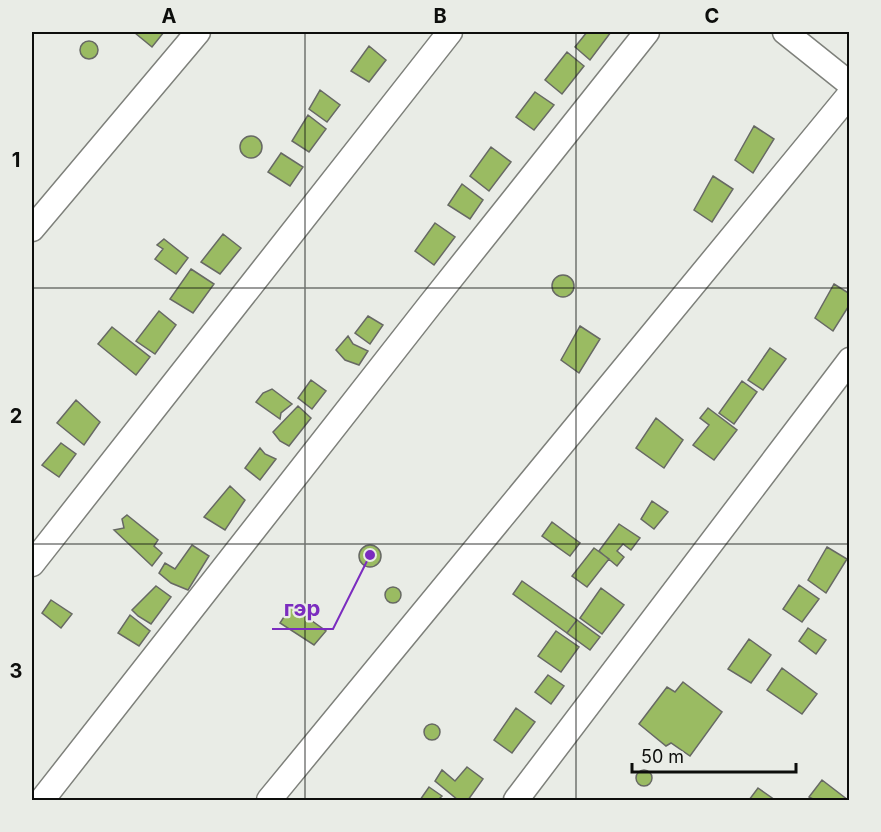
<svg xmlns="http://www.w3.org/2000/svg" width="881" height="832" font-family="Inter,sans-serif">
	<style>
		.building { fill: #9abb62; stroke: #676964; stroke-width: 1.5 }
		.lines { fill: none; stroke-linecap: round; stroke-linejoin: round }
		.minor-casing { stroke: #7e807b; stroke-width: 27 }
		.minor { stroke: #fff; stroke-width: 24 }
		.grid { fill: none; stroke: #0d0e0c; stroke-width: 1.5; stroke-opacity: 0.55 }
		.leader { fill: none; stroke: #7b2cbf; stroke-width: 2 }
		.callout-dot { fill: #7b2cbf; stroke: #e9ece6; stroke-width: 2 }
		.callout-label { font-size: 22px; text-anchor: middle; font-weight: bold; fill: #7b2cbf; stroke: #e9ece6; stroke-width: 4.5; stroke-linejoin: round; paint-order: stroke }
		.neatline { fill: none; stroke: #0d0e0c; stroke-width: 2 }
		.grid-label { font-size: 20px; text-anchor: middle; font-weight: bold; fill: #0d0e0c }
	</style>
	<rect width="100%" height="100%" fill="#e9ece6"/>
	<path class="building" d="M136 32H164L152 47 135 33Z
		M587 32H611L590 60 575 47Z
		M80 50a9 9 0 1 1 18 0a9 9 0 1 1-18 0Z
		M369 46 386 60 369 82 351 71Z
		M567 52 584 66 562 94 545 80Z
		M320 90 340 105 327 122 309 109Z
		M535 92 554 105 534 130 516 117Z
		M308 115 326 129 309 152 292 141Z
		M754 126 774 139 753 173 735 160Z
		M240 147a11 11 0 1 1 22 0a11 11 0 1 1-22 0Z
		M491 147 511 162 489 191 470 176Z
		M281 153 303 167 290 186 268 172Z
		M713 176 733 189 712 222 694 210Z
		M462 184 483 200 470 219 448 205Z
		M435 223 455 237 434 265 415 251Z
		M223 234 241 248 220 274 201 262Z
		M164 239 188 258 176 274 155 259 163 249 157 245Z
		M191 269 214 284 193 313 170 299Z
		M552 286a11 11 0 1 1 22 0a11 11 0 1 1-22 0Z
		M834 284 850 294V304L833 331 815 318Z
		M159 311 176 325 155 354 136 341Z
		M368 316 383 325 370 344 355 333Z
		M580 326 600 339 579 373 561 360Z
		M112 327 150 357 136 375 98 344Z
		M348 336 353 344 368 351 359 365 345 360 336 350Z
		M770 348 786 359 763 390 748 380Z
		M311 380 326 391 312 409 298 398Z
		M742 381 757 392 734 424 719 413Z
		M272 389 292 404 281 413 280 419 256 402 263 393Z
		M76 400 100 422 84 445 57 423Z
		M298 406 311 418 289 446 280 441 273 432Z
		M708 408 737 430 714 460 693 445 709 425 700 418Z
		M656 418 683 440 664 468 636 448Z
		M61 443 76 454 59 477 42 465Z
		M260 448 265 454 276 459 260 480 245 468Z
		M230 486 245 500 225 530 204 517Z
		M652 501 668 512 654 529 641 519Z
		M127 515 158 540 154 546 162 553 152 566 114 530 124 528 122 519Z
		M552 522 580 543 570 556 542 536Z
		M619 524 640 538 631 550 623 544 617 551 624 557 617 566 599 551Z
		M359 556a11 11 0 1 1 22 0a11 11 0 1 1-22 0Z
		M192 545 209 556 188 590 171 583 159 573 165 563 175 569Z
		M827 547 847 559 826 593 808 580Z
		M594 548 609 559 587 587 572 576Z
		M522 581 577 620 567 633 513 594Z
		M799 585 819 599 802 622 783 609Z
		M156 586 171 597 151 624 138 616 132 610Z
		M385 595a8 8 0 1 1 16 0a8 8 0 1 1-16 0Z
		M601 588 624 605 602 634 580 618Z
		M51 600 72 614 61 628 42 613Z
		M291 606 326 631 314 645 280 623Z
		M130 615 150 631 139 646 118 633Z
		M577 620 600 637 590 650 567 633Z
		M808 628 826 640 816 654 799 641Z
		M556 631 579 647 561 672 538 656Z
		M749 639 771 655 751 683 728 669Z
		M782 668 817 694 802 714 767 690Z
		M548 675 564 686 551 704 535 692Z
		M683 682 722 712 690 756 671 743 666 746 639 724 667 687 675 692Z
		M516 708 535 722 512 753 494 740Z
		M424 732a8 8 0 1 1 16 0a8 8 0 1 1-16 0Z
		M467 767 483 779 468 800H458L435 781 442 770 455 781Z
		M636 778a8 8 0 1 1 16 0a8 8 0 1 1-16 0Z
		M822 780 848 800H815L809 797Z
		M429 787 442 796 438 800H420Z
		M758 788 775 800H749Z"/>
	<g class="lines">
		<defs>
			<path id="minor" d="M785 32 850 84
				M32 229 198 32
				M32 564 450 32
				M42 800 429 306 647 32
				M269 800 850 94
				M516 800 850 360"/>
		</defs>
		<use href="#minor" class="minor-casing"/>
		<use href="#minor" class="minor"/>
	</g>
	<path class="grid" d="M305 32V800M576 32V800M32 288H850M32 544H850"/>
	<path class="leader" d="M370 555L333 629H272"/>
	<circle class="callout-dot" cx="370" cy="555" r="6"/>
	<g class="callout-label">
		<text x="302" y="616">гэр</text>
	</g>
	<rect width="881" height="832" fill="none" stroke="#e9ece6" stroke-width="66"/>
	<path d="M632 763v9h164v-9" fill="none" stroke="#0d0e0c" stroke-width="3"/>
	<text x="641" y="763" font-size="18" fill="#0d0e0c" stroke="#e9ece6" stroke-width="4.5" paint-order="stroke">50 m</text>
	<rect x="33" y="33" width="815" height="766" class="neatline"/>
	<g class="grid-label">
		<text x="169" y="23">A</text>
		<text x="440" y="23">B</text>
		<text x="712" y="23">C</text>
		<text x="16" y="167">1</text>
		<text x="16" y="423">2</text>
		<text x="16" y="678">3</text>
	</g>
</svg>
